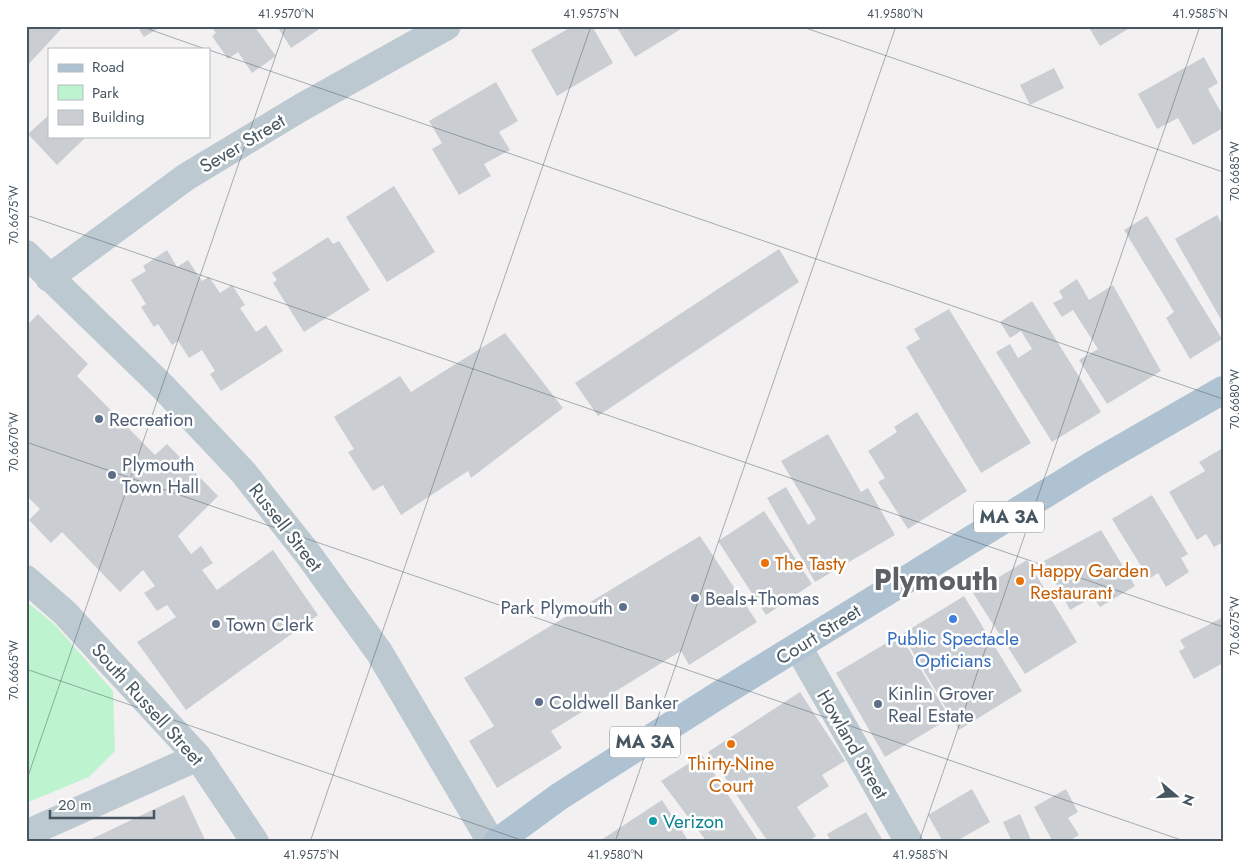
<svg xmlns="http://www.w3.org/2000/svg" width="1249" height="868" font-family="Jost,sans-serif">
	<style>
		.green { fill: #bdf3ce }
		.building { fill: #caced3 }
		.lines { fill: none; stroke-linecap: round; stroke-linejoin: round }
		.minor { stroke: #bdc9d1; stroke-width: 28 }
		.primary { stroke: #aec2d1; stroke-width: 28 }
		.ticks { fill: none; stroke: #475660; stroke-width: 1; stroke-opacity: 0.45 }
		.service-dot { fill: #5c6f8a; stroke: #fff; stroke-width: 2 }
		.food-dot { fill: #e8710a; stroke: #fff; stroke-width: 2 }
		.shop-dot { fill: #3f7fe0; stroke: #fff; stroke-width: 2 }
		.culture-dot { fill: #0f9aa8; stroke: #fff; stroke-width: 2 }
		.labels { text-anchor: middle; stroke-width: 5; stroke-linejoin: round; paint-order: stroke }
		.shield { fill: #fff; stroke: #7e8990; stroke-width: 1 }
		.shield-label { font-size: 18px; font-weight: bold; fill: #475660 }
		.street-label { font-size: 19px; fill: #475660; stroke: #fff }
		.service-label { font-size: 19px; fill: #4e5e75; stroke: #fff; text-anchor: start }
		.food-label { font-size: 19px; fill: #c56008; stroke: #fff; text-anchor: start }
		.shop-label { font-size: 19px; fill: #366cbe; stroke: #fff }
		.culture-label { font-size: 19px; fill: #0d838f; stroke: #fff; text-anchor: start }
		.town-label { font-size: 29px; font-weight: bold; fill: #5c6166; stroke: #fff }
		.neatline { fill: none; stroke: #475660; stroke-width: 2 }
		.ticks-label { font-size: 12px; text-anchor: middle; fill: #475660 }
	</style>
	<rect width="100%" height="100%" fill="#f3f0f1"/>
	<path class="green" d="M26 601 55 625 113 691 115 751 89 777 26 803Z"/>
	<path class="building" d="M26 26H64L26 67Z
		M137 26H162L144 37Z
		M211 26H254L276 56 252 73 238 52 228 59 212 36 216 33Z
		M277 26H324L291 48Z
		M573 26H592L613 63 557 96 531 50Z
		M616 26H686L635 57Z
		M1088 26H1133L1100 46Z
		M1204 57 1218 83 1208 89 1223 116V128L1193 145 1178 118 1157 129 1138 94Z
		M1054 68 1064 88 1030 105 1020 85Z
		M496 82 518 121 499 132 510 150 484 164 491 176 459 195 432 149 442 143 429 121Z
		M49 115V136H87L57 165 28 134Z
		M394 186 435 252 387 282 346 217Z
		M1217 215 1223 226V323L1175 239Z
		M1147 216 1222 339 1190 359 1166 318 1174 312 1124 230Z
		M328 237 333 244 339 241 370 290 304 332 273 283 277 280 272 273Z
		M779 249 799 282 598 416 575 383Z
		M167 250 177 267 188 260 202 281 209 277 220 293 232 285 245 305 240 308 256 332 266 325 283 351 221 391 210 374 215 371 202 350 189 358 178 341 172 345 158 324 154 327 141 307 146 304 131 280 146 271 143 266Z
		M1077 279 1089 300 1113 285 1161 371 1107 404 1079 360 1098 349 1073 310 1062 317 1053 303 1063 298 1059 291Z
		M1032 301 1101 412 1052 442 996 352 1010 344 1018 358 1032 349 1021 331 1010 338 1000 322Z
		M949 309 1031 443 981 473 906 347 920 339 914 329Z
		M38 314 88 364 77 376 155 455 167 444 218 496 178 536 191 554 201 546 213 563 202 570 217 590 273 550 318 615 186 710 137 642 176 617 167 605 157 611 144 593 155 586 143 570 120 592 62 532 51 543 29 520 40 509 26 495V326Z
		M505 333 563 408 471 478 468 471 401 515 383 485 373 491 348 452 354 449 334 417 400 376 411 392Z
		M917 412 967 491 908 529 878 482 885 478 868 451 897 432 894 427Z
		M828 434 861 492 868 488 895 535 815 582 767 498 786 487 808 525 816 519 781 461Z
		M1223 448V542L1214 547 1206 534 1197 540 1169 492 1205 471 1199 462Z
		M1152 495 1188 554 1181 558 1189 572 1166 587 1158 573 1149 579 1112 519Z
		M764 511 812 584 766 615 718 541Z
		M1101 530 1135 586 1100 607 1093 597 1070 610 1044 561Z
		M700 536 757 622 689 665 681 651 551 731 562 748 497 788 469 741 494 726 464 678Z
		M1027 560 1077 642 1025 674 973 593Z
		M964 596 1022 691 959 730 902 634Z
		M1223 617V663L1194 679 1179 651 1185 648 1180 640Z
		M900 635 950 718 885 757 836 673Z
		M800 692 845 761 822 775 829 786 797 807 816 836 808 842H768L708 752Z
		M702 755 757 839 752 842H707L661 781Z
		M972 789 990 822 955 842H943L928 815Z
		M1066 789 1078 812 1068 818 1079 835 1067 842H1053L1034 807Z
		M184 795 206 842H85Z
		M662 800 689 842H598Z
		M866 812 882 839 878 842H831L827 834Z
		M1020 814 1031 840 1027 842H1012L1003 822Z"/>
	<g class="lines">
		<path class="minor" d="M26 254 163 387 243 472 308 554 379 652 491 842
			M49 278 186 177 302 107 447 26
			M26 579 65 613 198 757 255 842
			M798 647 909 842
			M26 834 198 757"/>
		<path class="primary" d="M497 842 560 796 722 693 1094 464 1223 390"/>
	</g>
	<path class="ticks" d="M140 26 205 49M800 26 1223 172M209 50 1223 399M26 215 1223 627M26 442 1187 842M26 669 527 842M26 782 286 26M310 842 591 26M615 842 896 26M919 842 1200 26"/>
	<g class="service-dot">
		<circle cx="99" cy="419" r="5"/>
		<circle cx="112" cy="475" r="5"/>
		<circle cx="695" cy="598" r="5"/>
		<circle cx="623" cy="607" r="5"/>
		<circle cx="216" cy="624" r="5"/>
		<circle cx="539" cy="702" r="5"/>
		<circle cx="878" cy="704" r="5"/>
	</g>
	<g class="food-dot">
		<circle cx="765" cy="563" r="5"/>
		<circle cx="1020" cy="581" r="5"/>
		<circle cx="731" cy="744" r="5"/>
	</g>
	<circle class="shop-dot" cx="953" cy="619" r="5"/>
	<circle class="culture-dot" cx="653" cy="821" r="5"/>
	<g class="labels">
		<g class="shield">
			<rect x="974" y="501.5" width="70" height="31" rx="4"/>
			<rect x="610" y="726.5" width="70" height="31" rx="4"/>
		</g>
		<g class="shield-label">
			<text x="1009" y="523">MA 3A</text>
			<text x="645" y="748">MA 3A</text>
		</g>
		<g class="street-label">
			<text transform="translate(242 143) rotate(-31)" y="7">Sever Street</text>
			<text transform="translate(286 527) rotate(52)" y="7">Russell Street</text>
			<text transform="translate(818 634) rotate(-32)" y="7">Court Street</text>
			<text transform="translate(148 704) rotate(48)" y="7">South Russell Street</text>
			<text transform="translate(853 744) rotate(60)" y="7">Howland Street</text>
		</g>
		<g class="service-label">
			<text x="109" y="426">Recreation</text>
			<text x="122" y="471">Plymouth<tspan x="122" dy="22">Town Hall</tspan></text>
			<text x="705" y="605">Beals+Thomas</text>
			<text x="613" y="614" text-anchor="end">Park Plymouth</text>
			<text x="226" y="631">Town Clerk</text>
			<text x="888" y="700">Kinlin Grover<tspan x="888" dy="22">Real Estate</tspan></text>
			<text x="549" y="709">Coldwell Banker</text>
		</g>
		<g class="food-label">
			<text x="775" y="570">The Tasty</text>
			<text x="1030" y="577">Happy Garden<tspan x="1030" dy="22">Restaurant</tspan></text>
			<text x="731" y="770" text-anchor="middle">Thirty-Nine<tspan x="731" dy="22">Court</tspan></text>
		</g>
		<g class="shop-label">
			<text x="953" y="645">Public Spectacle<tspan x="953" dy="22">Opticians</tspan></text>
		</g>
		<g class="culture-label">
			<text x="663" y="828">Verizon</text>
		</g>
		<g class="town-label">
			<text x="936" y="590">Plymouth</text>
		</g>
	</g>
	<rect width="1249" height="868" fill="none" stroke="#ffffff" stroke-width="55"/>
	<rect x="48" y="48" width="162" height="90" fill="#ffffff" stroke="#b5bbbf"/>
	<rect x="58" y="64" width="25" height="8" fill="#aec2d1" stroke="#b5bbbf"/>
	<text x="92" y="72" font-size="15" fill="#475660">Road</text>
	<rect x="58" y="85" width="25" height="15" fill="#bdf3ce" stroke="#b5bbbf"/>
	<text x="92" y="98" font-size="15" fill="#475660">Park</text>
	<rect x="58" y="110" width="25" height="15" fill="#caced3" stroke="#b5bbbf"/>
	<text x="92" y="122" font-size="15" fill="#475660">Building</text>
	<g transform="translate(1176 796) rotate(109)" stroke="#ffffff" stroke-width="4" paint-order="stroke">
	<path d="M0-4L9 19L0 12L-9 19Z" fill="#475660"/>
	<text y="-8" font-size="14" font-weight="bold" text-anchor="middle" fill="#475660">N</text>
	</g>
	<path d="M50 810v8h104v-8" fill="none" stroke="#475660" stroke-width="2.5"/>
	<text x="58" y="810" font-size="15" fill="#475660" stroke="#ffffff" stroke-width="4" paint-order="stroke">20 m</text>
	<rect x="28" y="28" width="1194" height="812" class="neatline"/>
	<g class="ticks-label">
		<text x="286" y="18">41.9570°N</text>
		<text x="591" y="18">41.9575°N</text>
		<text x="895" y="18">41.9580°N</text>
		<text x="1200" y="18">41.9585°N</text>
		<text transform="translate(1235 171) rotate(-90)" y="4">70.6685°W</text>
		<text transform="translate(14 215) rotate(-90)" y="4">70.6675°W</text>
		<text transform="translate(1235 399) rotate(-90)" y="4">70.6680°W</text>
		<text transform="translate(14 442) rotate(-90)" y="4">70.6670°W</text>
		<text transform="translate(1235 626) rotate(-90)" y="4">70.6675°W</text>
		<text transform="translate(14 670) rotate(-90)" y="4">70.6665°W</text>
		<text x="311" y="859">41.9575°N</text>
		<text x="615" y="859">41.9580°N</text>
		<text x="920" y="859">41.9585°N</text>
	</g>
</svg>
